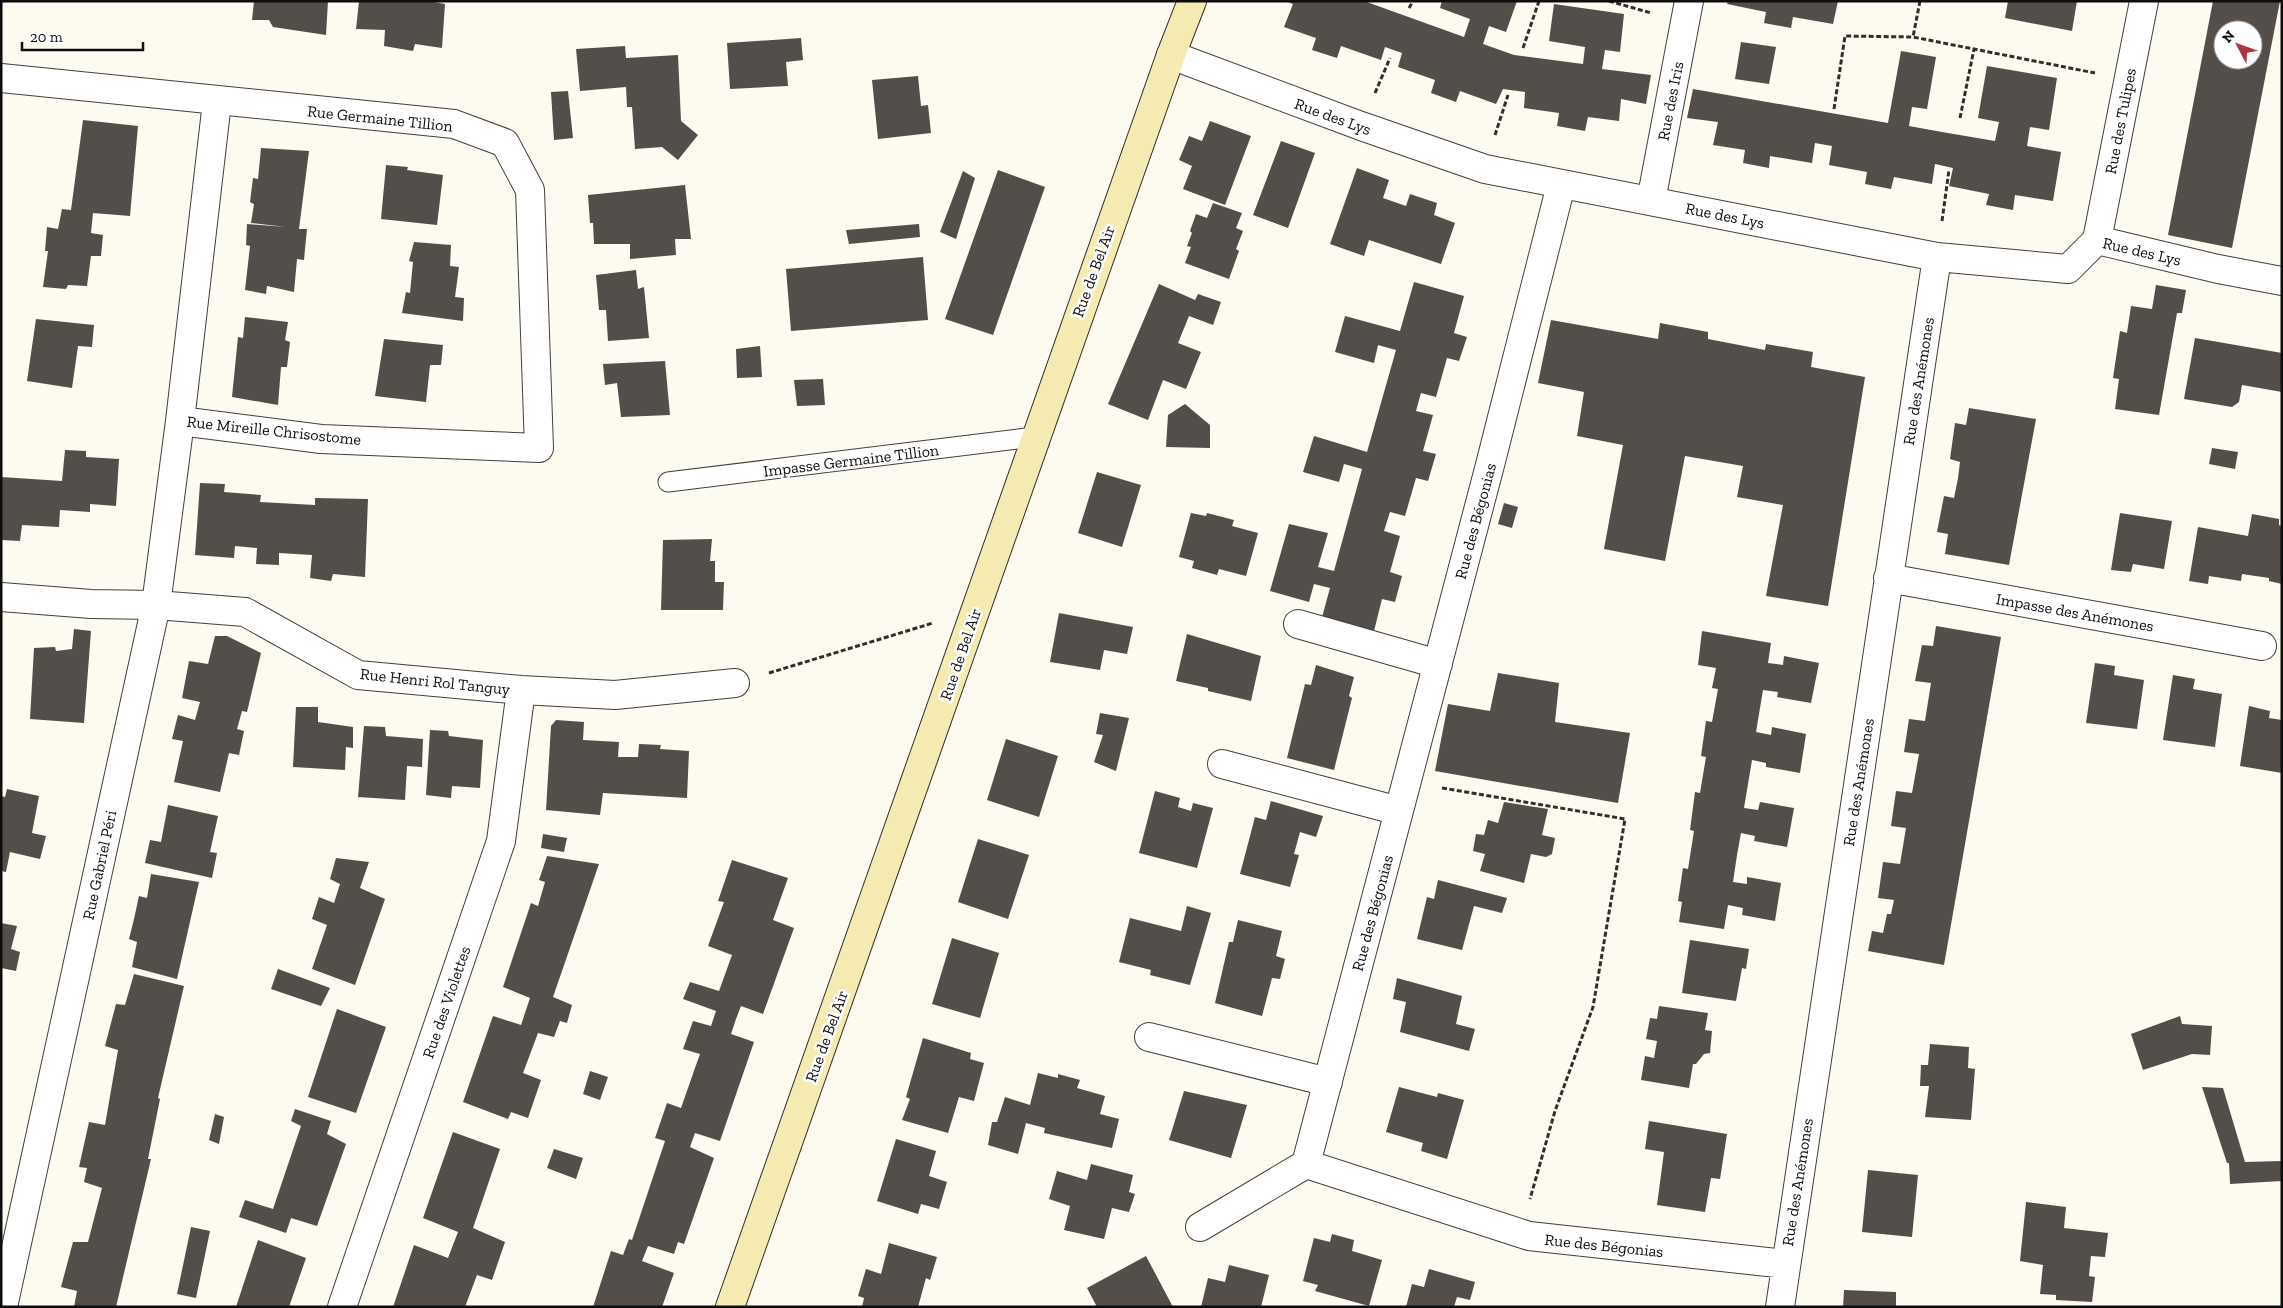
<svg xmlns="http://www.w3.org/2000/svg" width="2283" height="1308" font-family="'Zilla Slab',serif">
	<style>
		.building { fill: #544e4b; fill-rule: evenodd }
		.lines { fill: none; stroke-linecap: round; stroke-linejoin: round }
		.lane-casing { stroke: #404040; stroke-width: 21 }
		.street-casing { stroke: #404040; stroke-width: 30 }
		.secondary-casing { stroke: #2f2f2f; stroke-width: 30 }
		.path { stroke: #2f2f2f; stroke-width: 3; stroke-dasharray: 5 2.5; stroke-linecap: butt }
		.lane { stroke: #fff; stroke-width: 19 }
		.street { stroke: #fff; stroke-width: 28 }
		.secondary { stroke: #f5ebb2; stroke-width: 28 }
		.labels { text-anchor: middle; stroke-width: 5; stroke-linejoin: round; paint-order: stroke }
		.street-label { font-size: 16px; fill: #0d0d0d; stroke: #fff }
	</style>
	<rect width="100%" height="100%" fill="#fdfaef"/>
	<path class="building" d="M254 1H328L326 35 273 27 269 20H252Z
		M359 1H429L445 4 442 48 415 44 413 51 384 46 385 30 356 29Z
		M1285 1H1364L1464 37 1470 19 1440 8 1442 1H1517L1506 32 1489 26 1483 44 1514 55 1583 64 1585 47 1549 41 1554 4 1624 14 1620 52 1605 50 1602 69 1651 75 1646 104 1621 99 1619 121 1588 117 1585 131 1557 126 1559 113 1524 108 1525 92 1503 89 1496 104 1460 91 1456 102 1431 93 1435 80 1398 67 1402 53 1385 47 1381 60 1341 46 1337 58 1312 50 1316 38 1284 27 1293 4Z
		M1728 1H1838L1833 24 1793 17 1791 28 1764 23 1766 12 1727 4Z
		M2008 1H2077L2072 31 2005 18Z
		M2213 1H2280L2232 248 2168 235ZM2223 30H2253V60H2223Z
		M801 38 803 60 786 62 788 86 730 89 727 43Z
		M1741 42 1776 47 1769 84 1735 79Z
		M625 46 626 58 678 55 681 121 698 135 678 160 662 147 635 149 632 107H627L626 87 580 91 576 49Z
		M1901 51 1936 57 1927 109 1912 107 1909 126 1942 132 1995 141 1999 122 1978 118 1987 66 2057 78 2049 130 2030 127 2027 146 2061 152 2053 201 2015 195 2013 210 1986 205 1989 194 1949 186 1953 168 1935 164 1932 184 1894 177 1891 189 1865 184 1867 172 1829 165 1832 146 1815 143 1812 163 1770 156 1769 168 1743 163 1745 150 1713 145 1718 122 1687 118 1693 89 1888 123Z
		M918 76 921 106 928 105 931 133 878 139 872 80Z
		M568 91 573 138 554 140 551 92Z
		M83 120 138 126 130 216 93 213 91 233 103 235 101 256H91L87 286 68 285 66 289 43 287 48 251H45L47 227 58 229 62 209 71 210Z
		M1210 121 1251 136 1225 205 1183 189 1192 166 1179 160 1189 136 1202 141Z
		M1281 141 1315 153 1288 228 1253 215Z
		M261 148 309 151 299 229H307L304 260 297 259 294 292 267 286 266 294 245 290 250 246 246 245 247 224 286 227 251 223 254 204 250 202 253 178 258 179Z
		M386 165 408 167 407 170 443 175 437 225 381 219Z
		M1357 168 1389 180 1383 198 1406 206 1410 194 1437 203 1434 215 1455 223 1441 264 1369 240 1364 256 1330 244Z
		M998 170 1045 187 993 335 945 319Z
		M963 171 975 178 956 239 940 232Z
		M685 185 691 239H675L676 255 630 259V244H594L593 223H590L588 195Z
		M1213 203 1242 213 1236 228 1243 231 1236 249 1239 251 1229 279 1185 263 1191 247 1187 246 1192 233 1190 231 1196 214 1207 218Z
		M919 224 920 237 849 244 846 230Z
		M414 242 451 245 450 266 459 267 455 297 464 298 463 321 402 313 406 292 410 293 413 262 409 261Z
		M923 257 928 320 791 331 786 269Z
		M636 270 638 289 644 287 649 338 608 341 606 310H599L596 275Z
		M1414 282 1464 296 1454 333 1467 337 1459 361 1447 358 1436 397 1421 393 1416 411 1433 415 1423 451 1436 454 1428 481 1416 478 1405 516 1390 512 1384 531 1400 536 1390 572 1402 576 1395 602 1382 599 1373 635 1321 621 1330 588 1314 584 1309 602 1270 591 1289 524 1328 533 1318 567 1334 571 1362 469 1344 464 1339 482 1303 472 1314 436 1367 452 1396 350 1378 345 1374 363 1335 352 1345 316 1400 331Z
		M1159 284 1195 300 1198 294 1221 302 1213 325 1189 316 1178 343 1201 352 1186 389 1163 380 1148 420 1108 404Z
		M2156 285 2186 290 2182 313H2177L2159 415 2115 409 2119 379 2113 378 2120 331 2127 333 2131 306 2152 309Z
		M245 317 288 322 285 340 290 342 287 367H281L278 405 232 397 238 337 243 338Z
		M36 319 94 325 92 347 78 346 72 388 27 381Z
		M1551 320 1658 339 1660 323 1708 332V339L1765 350 1766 344 1813 352 1811 367 1865 377 1828 606 1766 596 1783 505 1737 497 1743 466 1685 456 1665 561 1604 549 1623 445 1577 436 1584 392 1538 383Z
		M2195 338 2282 353V392L2242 385 2239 402 2232 407 2184 399Z
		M384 339 443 345 441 365H430L426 402 375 396Z
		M760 346 762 377 737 378 736 349Z
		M665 361 670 415 621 417 617 383 605 385 603 364Z
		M823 379 825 405 797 406 794 380Z
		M1185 404 1210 425V448L1166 447 1168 415Z
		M1969 408 2036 419 2009 565 1945 554 1948 534 1937 532 1944 496 1954 498 1958 478 1960 462 1950 459 1955 423 1966 425Z
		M2212 448 2238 452 2235 469 2209 464Z
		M65 450 86 451V457L119 459 116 506 90 504V512L60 510 59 527 22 525 20 541 1 540V477L62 481Z
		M1097 472 1141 485 1122 547 1078 533Z
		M200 483 225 484 224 492 261 495 260 502 315 505V498L368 499 365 577 333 574 331 581 310 578 312 555 279 553V565L256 564 257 548 235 546 234 558 195 555Z
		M1504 503 1518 507 1512 528 1498 524Z
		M1191 513 1206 516 1207 513 1234 520 1232 526 1258 533 1246 576 1219 569 1217 575 1192 568 1194 561 1179 557Z
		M2120 513 2172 521 2164 569 2133 564 2131 572 2111 570Z
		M2252 514 2279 519V525L2282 526V584L2269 581V578L2242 574 2241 581 2209 576 2208 584 2189 581 2198 527 2248 536Z
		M712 539 710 561H715V582H724L723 610H661L663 540Z
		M1059 613 1133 627 1127 654 1104 650 1100 670 1050 662Z
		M1936 626 2001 637 1944 965 1868 951 1872 931 1883 933 1887 914H1891L1894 900 1878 898 1883 862 1900 864 1906 828 1891 826 1896 791 1912 793 1919 754 1904 752 1909 719 1925 721 1931 683 1915 681 1922 645 1933 646Z
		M74 629 91 631 84 723 30 719 34 648 55 647 56 651 72 649Z
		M1702 631 1771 643 1768 663 1783 665 1784 656 1819 663 1811 703 1777 697 1778 692 1763 690 1756 732 1771 735 1772 727 1806 734 1800 773 1766 767V763L1752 760 1744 808 1758 810 1760 802 1794 808 1787 847 1754 841 1755 836 1741 833 1737 855 1733 882 1747 884V877L1781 883 1775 921 1742 915 1743 908 1728 905 1724 929 1679 922 1682 902 1678 901 1683 868 1688 869 1694 831 1690 830 1695 792 1700 793 1706 757 1701 756 1706 721 1712 722 1718 689 1712 688 1716 668 1698 665Z
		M1187 634 1261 656 1251 701 1208 691V688L1176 681Z
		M215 636H227L261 653 247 712 242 711 237 729 244 731 239 755 229 753 220 792 174 782 183 741 172 739 178 715 195 720 200 702 182 698 189 661 208 664Z
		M2095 663 2115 666 2114 675 2144 680 2137 729 2086 723Z
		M1316 665 1354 677 1349 696 1352 698 1334 770 1287 758 1305 684 1311 685Z
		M1498 673 1559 683 1555 722 1630 733 1618 803 1435 771 1448 704 1490 711Z
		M2173 675 2195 679 2193 689 2222 694 2215 747 2163 740Z
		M2249 706 2270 711 2269 718 2282 720V773L2240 766Z
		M296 707H318V722L353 727V748L346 747 345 770 293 767Z
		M1100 713 1129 718 1116 771 1094 762 1103 735 1096 734Z
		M556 720 584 722 583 740 619 742 618 757H638L639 744 661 745 660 749 689 751 687 798 603 793 600 815 546 810 551 726Z
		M364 726 385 727 386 736 423 739 422 767 407 766 405 800 358 797Z
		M430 730 448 731 449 736 483 740 480 788 452 786 451 798 426 795Z
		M1006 739 1058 756 1039 817 987 800Z
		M7 789 39 796 32 833 46 836 40 859 10 852 6 872 1 871V796L5 797Z
		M1155 791 1180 798 1178 807 1191 811 1193 803 1213 808 1197 868 1139 853Z
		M1271 801 1323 816 1316 837 1300 832 1294 854 1299 855 1290 887 1240 874 1255 817 1266 820Z
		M1504 802 1548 809 1542 835 1555 838 1552 854 1546 857 1531 854 1524 883 1480 871 1485 854 1473 851 1476 834 1484 835 1488 820 1498 823Z
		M168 805 218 816 210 852 217 853 212 878 145 863 150 840 161 842Z
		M543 834 567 838 564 852 541 848Z
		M978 839 1029 855 1008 919 958 902Z
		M547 856 599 864 553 997 572 1005 567 1023 560 1021 554 1037 538 1033 523 1073 541 1080 528 1118 511 1112 508 1119 463 1102 493 1016 521 1025 530 998 503 987 531 903 538 906 545 882 539 880Z
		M336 858 369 862 360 888 385 899 355 985 312 969 327 925 312 919 319 897 334 903 340 884 330 879Z
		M732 860 788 878 773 920 794 928 763 1014 741 1006 736 1019 731 1034 754 1042 720 1141 695 1133 690 1147 714 1158 684 1244 678 1242 674 1254 648 1246 642 1261 674 1273 662 1307H593L611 1251 623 1255 629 1239 632 1240 665 1141 655 1138 667 1103 681 1108 695 1068 700 1054 683 1049 693 1021 711 1026 716 1011 683 999 690 982 719 991 732 955 708 946 724 902 718 901Z
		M151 874 199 882 177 979 132 967 137 942 129 939 134 919 139 896 147 898Z
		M1438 880 1507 898 1502 913 1474 906 1462 950 1417 939 1427 897 1434 899Z
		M1187 906 1211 913 1190 985 1150 975 1151 970 1119 962 1130 918 1181 931Z
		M1238 920 1282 931 1276 956 1285 959 1280 979 1272 978 1262 1016 1215 1003 1229 942H1233Z
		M1 923 17 926 11 949 20 952 16 971 1 968Z
		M952 938 999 953 980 1018 932 1004Z
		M1690 940 1749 949 1746 969 1742 968 1736 1001 1682 993Z
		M278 969 330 988 321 1006 271 989Z
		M134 974 184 986 158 1098 160 1099 148 1159H151L116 1307H74L77 1291 61 1287 73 1242H88L102 1188 84 1182 87 1168 79 1167 89 1122 105 1125 118 1050 105 1046 116 1004 125 1005Z
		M1397 978 1462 996 1456 1024 1475 1029 1469 1051 1400 1032 1406 1002 1393 999Z
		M1659 1006 1708 1013 1705 1030 1712 1031 1710 1053 1704 1054 1696 1064H1693L1689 1088 1641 1080 1645 1056 1654 1058 1657 1041 1646 1039 1650 1018 1657 1019Z
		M337 1009 386 1027 356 1113 308 1097Z
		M2180 1016 2182 1024 2212 1026 2210 1055 2192 1054 2143 1070 2131 1034Z
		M923 1038 971 1053 970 1059 984 1063 974 1101 959 1097 948 1133 902 1120 910 1099 906 1097Z
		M1930 1044 1969 1047 1968 1068 1975 1069 1971 1120 1925 1117 1929 1086H1920L1921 1065H1928Z
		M590 1071 608 1077 600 1100 583 1094Z
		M1038 1073 1058 1078V1074L1080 1080 1077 1088 1105 1096 1100 1114 1119 1119 1112 1148 1044 1133 1045 1128 1026 1123 1018 1154 988 1145 992 1122H997L1005 1097 1030 1105Z
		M1399 1087 1437 1097 1438 1093 1464 1100 1447 1159 1421 1151 1423 1143 1386 1132Z
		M2202 1087 2223 1088 2245 1162 2282 1161V1181L2230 1184 2229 1163H2227Z
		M1184 1091 1247 1105 1231 1158 1169 1140Z
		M295 1109 331 1121 327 1134 346 1144 317 1226 291 1218 286 1233 239 1217 245 1200 273 1209 301 1126 291 1121Z
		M215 1114 224 1117 219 1144 209 1140Z
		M1649 1121 1727 1134 1720 1179 1711 1178 1705 1212 1657 1205 1664 1152 1645 1149Z
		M453 1132 500 1149 473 1228 505 1242 492 1280 477 1275 465 1307H393L414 1245 448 1258 458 1232 423 1218Z
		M896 1139 936 1151 929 1176 947 1182 939 1209 921 1204 918 1214 877 1201Z
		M554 1149 583 1158 576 1179 547 1168Z
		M1091 1164 1133 1175 1129 1192 1135 1194 1129 1212 1112 1208 1104 1239 1064 1230 1070 1206 1049 1199 1057 1171 1087 1180Z
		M1868 1170 1918 1175 1912 1237 1862 1232Z
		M2026 1202 2066 1207 2064 1228 2108 1233 2105 1257 2091 1256 2089 1276 2095 1277 2092 1302 2056 1300V1295L2040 1294 2043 1265 2020 1261Z
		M191 1227 210 1231 196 1298 177 1294Z
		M1332 1234 1354 1240 1352 1251 1382 1260 1369 1306 1315 1291 1318 1285 1303 1281 1314 1238 1330 1242Z
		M258 1240 306 1258 289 1307H236Z
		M889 1243 937 1257 930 1280 926 1278 918 1307H862L864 1298 858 1296 866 1269 881 1274Z
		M1146 1256 1173 1307H1097L1087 1288Z
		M1229 1265 1269 1275 1261 1307H1201L1208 1278 1225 1282Z
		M1429 1269 1475 1282 1470 1300 1457 1297 1454 1307H1406L1412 1284 1424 1287Z
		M1844 1290 1896 1292V1307H1843Z"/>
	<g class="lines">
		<defs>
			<path id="lane" d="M668 482 1034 437"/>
			<path id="street" d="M1171 55 1361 126 1485 169 1937 257 2068 269 2097 240
				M1 78 454 124 505 143 530 190 539 448 321 439 180 421 217 102
				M1561 185 1490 465 1306 1164 1529 1236 1785 1264
				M1651 201 1689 1
				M2097 240 2144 1
				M2097 240 2218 269 2282 281
				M1888 578 2262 646
				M1 597 91 604 156 605 245 612 358 675 521 690 615 695 735 683
				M1298 624 1438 664
				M1222 764 1399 811
				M1149 1037 1328 1082
				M1200 1227 1306 1164
				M3 1307 156 605 180 421
				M342 1307 501 841 521 690
				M1780 1307 1937 257"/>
			<path id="secondary" d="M730 1307C878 890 1022 472 1171 55L1192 1"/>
		</defs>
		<use href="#lane" class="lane-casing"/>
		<use href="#street" class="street-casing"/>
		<use href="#secondary" class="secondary-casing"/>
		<path class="path" d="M1609 1 1651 13
			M1920 1 1913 37 2095 73
			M1409 8 1413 1
			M1523 48 1539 1
			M1375 93 1390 58
			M1834 109 1845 36 1913 37
			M1960 118 1974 49
			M1495 135 1508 95
			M1942 221 1949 170
			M769 673 933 623
			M1442 788 1625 819 1593 1007 1555 1111 1530 1199"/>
		<use href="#lane" class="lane"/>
		<use href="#street" class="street"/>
		<use href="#secondary" class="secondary"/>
	</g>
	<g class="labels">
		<g class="street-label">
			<text transform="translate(1670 101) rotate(-79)" y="6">Rue des Iris</text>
			<text transform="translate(1333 116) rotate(20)" y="6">Rue des Lys</text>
			<text transform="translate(380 118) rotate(6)" y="6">Rue Germaine Tillion</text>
			<text transform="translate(2120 121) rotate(-79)" y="6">Rue des Tulipes</text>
			<text transform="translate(1725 215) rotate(11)" y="6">Rue des Lys</text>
			<text transform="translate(2142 251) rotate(13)" y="6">Rue des Lys</text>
			<text transform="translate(1093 271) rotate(-70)" y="6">Rue de Bel Air</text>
			<text transform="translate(1918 381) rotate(-81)" y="6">Rue des Anémones</text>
			<text transform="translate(274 430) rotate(6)" y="6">Rue Mireille Chrisostome</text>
			<text transform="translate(851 460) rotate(-7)" y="6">Impasse Germaine Tillion</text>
			<text transform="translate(1475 521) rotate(-75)" y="6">Rue des Bégonias</text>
			<text transform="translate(2075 612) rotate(10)" y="6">Impasse des Anémones</text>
			<text transform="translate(960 654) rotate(-71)" y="6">Rue de Bel Air</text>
			<text transform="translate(435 681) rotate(6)" y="6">Rue Henri Rol Tanguy</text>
			<text transform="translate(1858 782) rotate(-81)" y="6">Rue des Anémones</text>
			<text transform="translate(99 865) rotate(-78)" y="6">Rue Gabriel Péri</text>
			<text transform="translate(1372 913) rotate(-75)" y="6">Rue des Bégonias</text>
			<text transform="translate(446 1002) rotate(-71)" y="6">Rue des Violettes</text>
			<text transform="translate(826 1036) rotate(-70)" y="6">Rue de Bel Air</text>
			<text transform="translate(1797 1182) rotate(-81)" y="6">Rue des Anémones</text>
			<text transform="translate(1604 1245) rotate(6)" y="6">Rue des Bégonias</text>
		</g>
	</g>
	<rect width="2283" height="1308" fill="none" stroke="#0d0d0d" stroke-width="5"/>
	<g transform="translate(2238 45) rotate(311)"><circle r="24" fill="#ffffff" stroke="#9e9e9e"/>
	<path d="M0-4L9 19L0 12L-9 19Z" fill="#ac3740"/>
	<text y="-8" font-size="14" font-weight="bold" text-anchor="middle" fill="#0d0d0d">N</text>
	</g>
	<path d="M22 42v8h121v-8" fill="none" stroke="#0d0d0d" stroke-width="2.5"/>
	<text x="30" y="42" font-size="15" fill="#0d0d0d" stroke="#ffffff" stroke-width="4" paint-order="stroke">20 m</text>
</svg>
